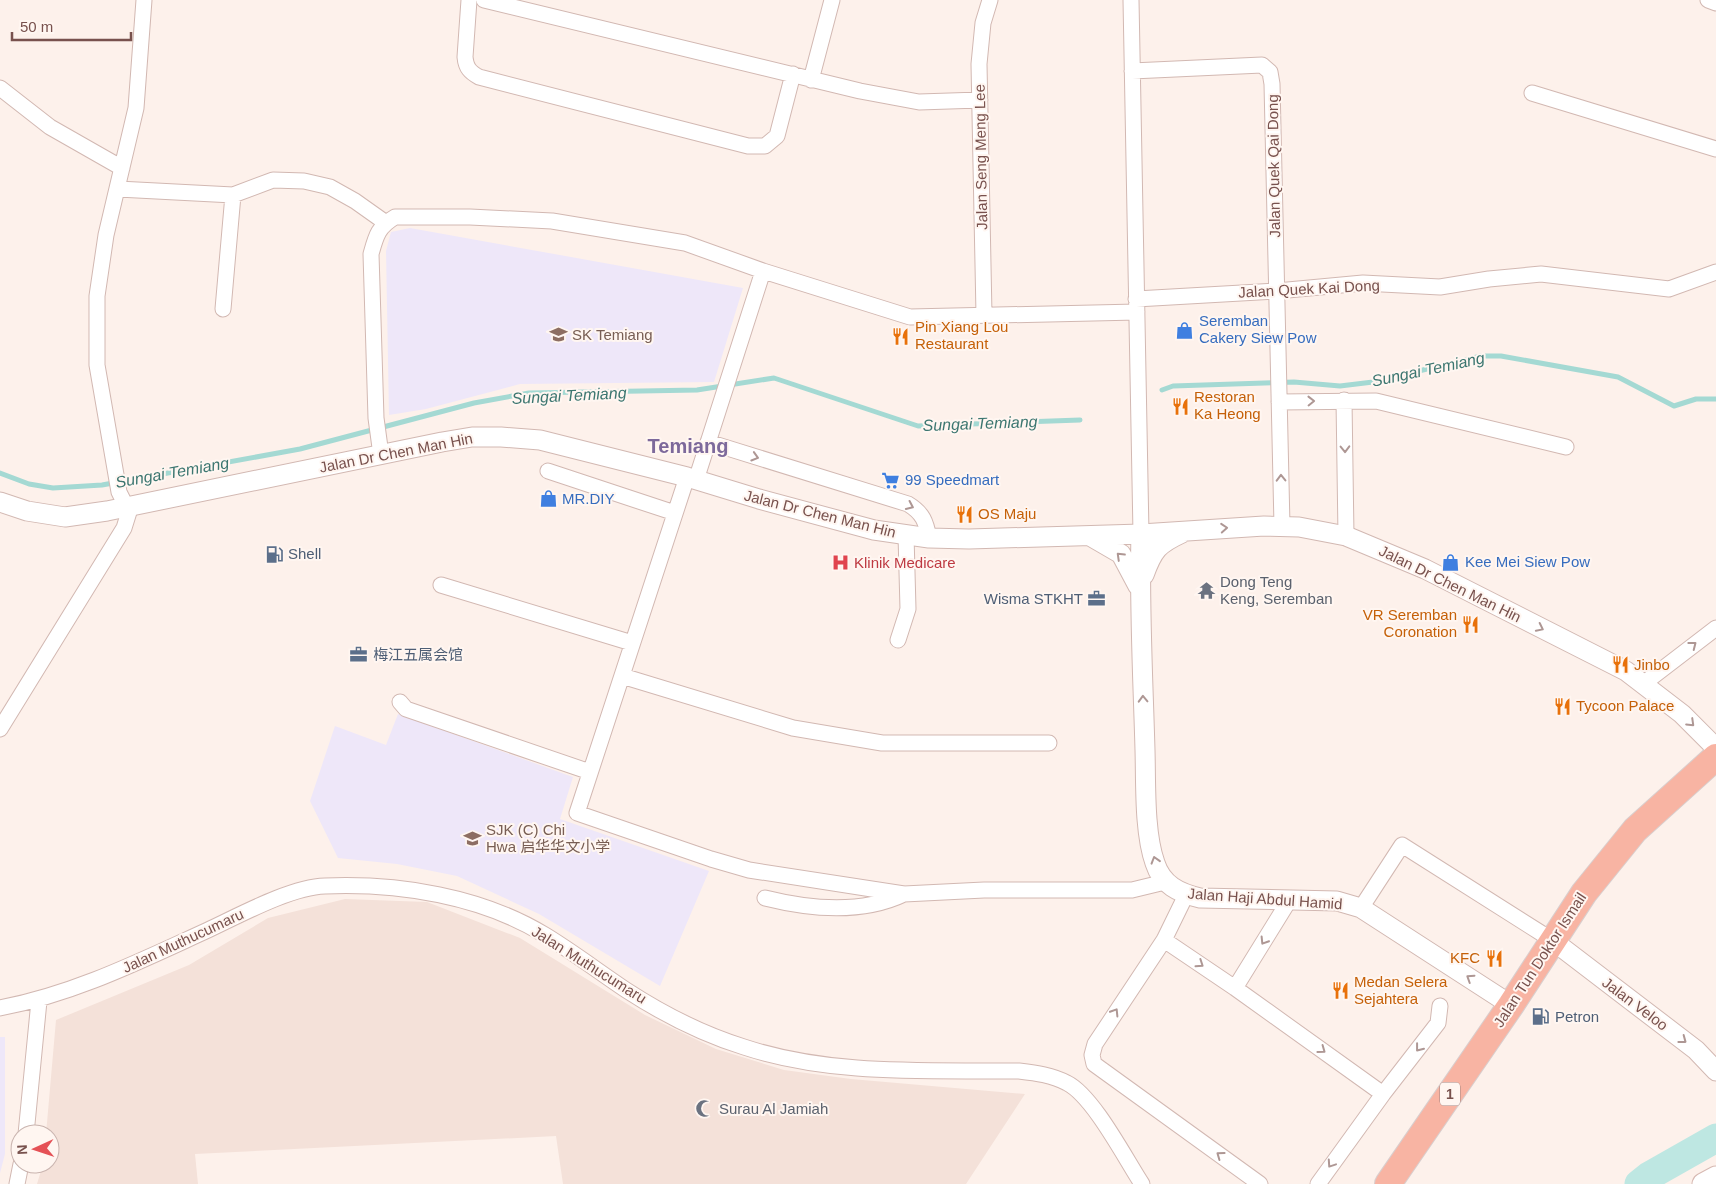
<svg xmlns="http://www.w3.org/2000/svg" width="1716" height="1184" font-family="Arial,'Noto Sans SC',sans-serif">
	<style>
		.residential { fill: #f4e1d9 }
		.education { fill: #eee7f9 }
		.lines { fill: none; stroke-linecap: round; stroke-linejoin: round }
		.stream { stroke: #a4d9d3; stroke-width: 5 }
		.river { stroke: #bee7e2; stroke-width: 29 }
		.minor-casing { stroke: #d2b8b2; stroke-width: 17 }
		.tertiary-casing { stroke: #d2b8b2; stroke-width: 21 }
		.secondary-casing { stroke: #d7b9b2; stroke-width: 23 }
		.trunk-casing { stroke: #d9cecd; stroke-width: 28 }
		.minor { stroke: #fff; stroke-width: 15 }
		.tertiary { stroke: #fff; stroke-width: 19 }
		.secondary { stroke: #fff; stroke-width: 21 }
		.trunk { stroke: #f8b4a3; stroke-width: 26 }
		.oneway { stroke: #ae9794 }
		.labels { text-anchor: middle; stroke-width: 4; stroke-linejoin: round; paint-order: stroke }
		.shield { fill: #fff6f1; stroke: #a0827e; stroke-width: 1 }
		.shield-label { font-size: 14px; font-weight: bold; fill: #78514d }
		.street-label { font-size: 15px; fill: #78514d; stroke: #fff6f1 }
		.shop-label { font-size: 15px; fill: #366cbe; stroke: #fff6f1; text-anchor: start }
		.food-label { font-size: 15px; fill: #c56008; stroke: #fff6f1; text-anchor: start }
		.education-label { font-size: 15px; fill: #785e54; stroke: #fff6f1; text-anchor: start }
		.service-label { font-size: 15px; fill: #4e5e75; stroke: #fff6f1; text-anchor: start }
		.health-label { font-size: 15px; fill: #be3a42; stroke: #fff6f1; text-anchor: start }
		.worship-label { font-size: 15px; fill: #5b616d; stroke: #fff6f1; text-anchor: start }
		.water-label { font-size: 16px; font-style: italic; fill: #3c7670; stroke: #fff6f1 }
		.district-label { font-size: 20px; font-weight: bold; fill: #7d699b; stroke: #fff6f1 }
	</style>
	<rect width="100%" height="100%" fill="#fdf1eb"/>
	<path class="residential" d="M345 899 427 902 520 938 645 1015 716 1049 784 1070 851 1079 1025 1094 966 1184H563L556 1136 195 1154 198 1184H37L43 1164H50V1134H46L56 1020 189 965 268 918Z"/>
	<path class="education" d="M410 228 743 288 714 382 520 384 426 409 389 415 386 251 391 232Z
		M398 714 573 777 560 819 709 871 660 986 539 914 457 876 397 864 338 858 310 801 335 726 386 745Z
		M0 1037H5V1154L0 1173Z"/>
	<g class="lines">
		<path class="stream" d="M1162 390 1173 386 1294 382 1340 386 1373 382 1481 356H1501L1618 377 1674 406 1696 399H1716
			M0 473 29 484 53 488 102 485 300 449 474 403 529 393 697 390 774 378 918 426 1080 420"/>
		<path class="river" d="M1639 1184 1649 1176 1716 1138"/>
		<defs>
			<path id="minor" d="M469 0 465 57C466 68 470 72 479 77L748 146H765L777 136 793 74
				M484 0 860 91 919 102 980 100
				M1131 0 1141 534
				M1708 0 1716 3
				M1132 71 1262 65 1270 72 1272 84 1282 526
				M811 80 832 0
				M0 88 50 127 122 168
				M1532 93 1716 149
				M118 189 233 195 273 180 304 181 330 187 355 201 386 223
				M1136 299 1277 291 1363 283 1440 287 1489 279 1541 274 1669 289 1716 272
				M223 309 233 195
				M984 315 979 64 983 23 990 0
				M1344 400 1346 536
				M1279 402 1376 401 1566 447
				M708 442 908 504C923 513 926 522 929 538
				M381 455 376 418 371 254C376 236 378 227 395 217H470L552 221 685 243 763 271 910 317 1137 312
				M548 471 675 513
				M687 477 577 813 711 859 749 870 904 894 984 890H1132L1165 882
				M696 480 763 271
				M441 585 632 643
				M898 640 908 609 906 535
				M622 676 793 728 882 743H1049
				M1643 684 1716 628
				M400 702 406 709 590 772
				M0 729 124 528 129 512 119 492 97 365V296L106 235 136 108 144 0
				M1186 895 1164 940 1095 1044 1092 1055 1094 1064 1260 1184
				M765 898C809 909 862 914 904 894
				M1290 899 1235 988 1383 1094 1318 1184
				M1361 908 1402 845 1552 940
				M1164 940 1235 988
				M0 1008C74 994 140 961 208 930 240 915 291 887 325 886 399 883 481 896 545 935 573 952 599 972 626 990 663 1014 702 1034 744 1047 832 1076 927 1070 1019 1071 1036 1073 1052 1075 1067 1083 1093 1096 1125 1158 1142 1184
				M1383 1094 1438 1023 1440 1006
				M26 1134 39 1001
				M17 1184 21 1164"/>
			<path id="tertiary" d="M0 502 27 511 65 517 107 511 442 442 472 437H501L540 440 687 477 759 499 874 530 929 538 969 539 1141 534 1264 526 1299 527 1346 536 1425 569 1626 671 1682 714 1716 748
				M1141 534C1139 606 1143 678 1145 750 1146 783 1144 832 1155 863 1162 885 1179 893 1200 898L1337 901 1361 908 1511 1005
				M1090 536 1121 554 1138 586
				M1144 575C1153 550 1158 544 1182 533
				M1552 940 1696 1050 1716 1071"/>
			<path id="secondary" d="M1703 1184 1716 1177"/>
			<path id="trunk" d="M1388 1184 1511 1005 1584 893 1635 830 1716 757"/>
		</defs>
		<use href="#minor" class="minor-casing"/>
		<use href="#tertiary" class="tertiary-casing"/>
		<use href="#secondary" class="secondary-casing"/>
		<use href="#trunk" class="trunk-casing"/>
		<use href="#minor" class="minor"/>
		<use href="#tertiary" class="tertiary"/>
		<use href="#secondary" class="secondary"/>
		<use href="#trunk" class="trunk"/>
	</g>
	<defs><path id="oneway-chevron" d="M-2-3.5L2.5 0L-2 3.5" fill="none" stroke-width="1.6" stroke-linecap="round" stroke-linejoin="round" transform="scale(1.25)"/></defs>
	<g class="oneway">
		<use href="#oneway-chevron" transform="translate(1311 401) rotate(-1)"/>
		<use href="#oneway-chevron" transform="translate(1345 449) rotate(89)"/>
		<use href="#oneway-chevron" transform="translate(755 457) rotate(17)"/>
		<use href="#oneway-chevron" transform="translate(1281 478) rotate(-91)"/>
		<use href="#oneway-chevron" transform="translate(910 506) rotate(25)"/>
		<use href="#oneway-chevron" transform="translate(1224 528) rotate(-4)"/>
		<use href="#oneway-chevron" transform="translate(1120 556) rotate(-136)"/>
		<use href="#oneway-chevron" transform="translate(1540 628) rotate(26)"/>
		<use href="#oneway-chevron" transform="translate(1693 645) rotate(-38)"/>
		<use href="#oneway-chevron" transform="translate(1143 699) rotate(-92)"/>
		<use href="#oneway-chevron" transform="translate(1691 723) rotate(44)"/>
		<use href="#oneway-chevron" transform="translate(1155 860) rotate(-107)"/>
		<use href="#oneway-chevron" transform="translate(1264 941) rotate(122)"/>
		<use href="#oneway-chevron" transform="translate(1200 964) rotate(34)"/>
		<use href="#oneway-chevron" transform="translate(1470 978) rotate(-147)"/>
		<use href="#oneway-chevron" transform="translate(1115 1012) rotate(-58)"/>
		<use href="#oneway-chevron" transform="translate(1683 1040) rotate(37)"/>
		<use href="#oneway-chevron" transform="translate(1419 1048) rotate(128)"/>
		<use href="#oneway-chevron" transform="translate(1322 1050) rotate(36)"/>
		<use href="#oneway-chevron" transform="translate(1220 1155) rotate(-144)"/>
		<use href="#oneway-chevron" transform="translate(1331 1164) rotate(124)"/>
	</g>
	<defs>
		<symbol id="shop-bare" viewBox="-9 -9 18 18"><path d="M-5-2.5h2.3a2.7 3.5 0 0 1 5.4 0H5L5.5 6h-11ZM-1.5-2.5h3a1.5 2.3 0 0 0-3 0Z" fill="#3f7fe0" stroke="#fff6f1" stroke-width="2.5" paint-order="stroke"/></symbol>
		<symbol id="school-bare" viewBox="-9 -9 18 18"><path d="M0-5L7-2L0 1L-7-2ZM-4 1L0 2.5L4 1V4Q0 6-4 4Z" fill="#8d6e63" stroke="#fff6f1" stroke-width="2.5" paint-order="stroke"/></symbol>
		<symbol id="restaurant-bare" viewBox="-9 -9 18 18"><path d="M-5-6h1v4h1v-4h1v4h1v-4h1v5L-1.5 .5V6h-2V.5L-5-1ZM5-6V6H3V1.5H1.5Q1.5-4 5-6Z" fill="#e8710a" stroke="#fff6f1" stroke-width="2.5" paint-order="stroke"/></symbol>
		<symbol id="supermarket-bare" viewBox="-9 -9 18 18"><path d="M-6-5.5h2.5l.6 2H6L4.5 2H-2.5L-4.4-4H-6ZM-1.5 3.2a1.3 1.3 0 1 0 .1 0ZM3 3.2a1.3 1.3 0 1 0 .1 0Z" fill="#3f7fe0" stroke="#fff6f1" stroke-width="2.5" paint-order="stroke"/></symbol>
		<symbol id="fuel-bare" viewBox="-9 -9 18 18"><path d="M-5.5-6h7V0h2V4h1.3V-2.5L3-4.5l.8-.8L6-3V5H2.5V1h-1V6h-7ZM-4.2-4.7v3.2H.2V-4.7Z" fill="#5c6f8a" stroke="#fff6f1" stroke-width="2.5" paint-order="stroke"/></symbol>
		<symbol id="hospital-bare" viewBox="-9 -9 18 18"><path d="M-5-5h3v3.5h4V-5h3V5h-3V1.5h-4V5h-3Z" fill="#e0444e" stroke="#fff6f1" stroke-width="2.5" paint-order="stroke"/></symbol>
		<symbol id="temple-bare" viewBox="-9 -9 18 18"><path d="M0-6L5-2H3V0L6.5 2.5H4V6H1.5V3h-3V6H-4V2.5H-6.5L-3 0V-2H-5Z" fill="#6b7280" stroke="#fff6f1" stroke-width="2.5" paint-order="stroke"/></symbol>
		<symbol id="office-bare" viewBox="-9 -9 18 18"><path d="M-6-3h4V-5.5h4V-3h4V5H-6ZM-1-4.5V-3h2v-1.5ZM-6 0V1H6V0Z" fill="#5c6f8a" stroke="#fff6f1" stroke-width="2.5" paint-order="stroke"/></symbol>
		<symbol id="mosque-bare" viewBox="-9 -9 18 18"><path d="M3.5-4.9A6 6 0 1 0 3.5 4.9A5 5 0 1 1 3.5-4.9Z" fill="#6b7280" stroke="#fff6f1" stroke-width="2.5" paint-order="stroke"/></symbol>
	</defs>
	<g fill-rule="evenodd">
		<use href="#shop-bare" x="1172" y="318" width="25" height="25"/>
		<use href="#school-bare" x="546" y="322" width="25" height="25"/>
		<use href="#restaurant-bare" x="888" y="324" width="25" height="25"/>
		<use href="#restaurant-bare" x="1168" y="394" width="25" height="25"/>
		<use href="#supermarket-bare" x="878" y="468" width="25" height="25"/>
		<use href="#shop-bare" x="536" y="486" width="25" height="25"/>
		<use href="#restaurant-bare" x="952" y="502" width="25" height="25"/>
		<use href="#fuel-bare" x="262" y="542" width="25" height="25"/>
		<use href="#shop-bare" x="1438" y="550" width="25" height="25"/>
		<use href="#hospital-bare" x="828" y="550" width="25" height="25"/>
		<use href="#temple-bare" x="1194" y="578" width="25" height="25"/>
		<use href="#office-bare" x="1084" y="586" width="25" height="25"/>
		<use href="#restaurant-bare" x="1458" y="612" width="25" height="25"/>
		<use href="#office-bare" x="346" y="642" width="25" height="25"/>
		<use href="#restaurant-bare" x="1608" y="652" width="25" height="25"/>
		<use href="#restaurant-bare" x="1550" y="694" width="25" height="25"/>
		<use href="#school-bare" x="460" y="826" width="25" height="25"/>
		<use href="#restaurant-bare" x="1482" y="946" width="25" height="25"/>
		<use href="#restaurant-bare" x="1328" y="978" width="25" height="25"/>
		<use href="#fuel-bare" x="1528" y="1004" width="25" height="25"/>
		<use href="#mosque-bare" x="692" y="1096" width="25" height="25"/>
	</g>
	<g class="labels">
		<rect class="shield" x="1440" y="1082.5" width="20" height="23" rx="4"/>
		<g class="shield-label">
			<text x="1450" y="1099">1</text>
		</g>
		<g class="street-label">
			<text transform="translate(981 157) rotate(-91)" y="5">Jalan Seng Meng Lee</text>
			<text transform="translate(1274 166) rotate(-91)" y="5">Jalan Quek Qai Dong</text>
			<text transform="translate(1309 289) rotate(-3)" y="5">Jalan Quek Kai Dong</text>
			<text transform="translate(396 453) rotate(-11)" y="5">Jalan Dr Chen Man Hin</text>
			<text transform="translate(820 514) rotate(14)" y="5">Jalan Dr Chen Man Hin</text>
			<text transform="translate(1450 584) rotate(26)" y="5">Jalan Dr Chen Man Hin</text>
			<text transform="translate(1265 899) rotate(4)" y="5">Jalan Haji Abdul Hamid</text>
			<text transform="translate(183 941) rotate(-25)" y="5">Jalan Muthucumaru</text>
			<text transform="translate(1540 960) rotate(-57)" y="5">Jalan Tun Doktor Ismail</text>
			<text transform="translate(589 965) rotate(32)" y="5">Jalan Muthucumaru</text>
			<text transform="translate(1635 1004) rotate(37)" y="5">Jalan Veloo</text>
		</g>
		<g class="shop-label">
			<text x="1199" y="326">Seremban<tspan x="1199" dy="17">Cakery Siew Pow</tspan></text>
			<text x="905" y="485">99 Speedmart</text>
			<text x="562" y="504">MR.DIY</text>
			<text x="1465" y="567">Kee Mei Siew Pow</text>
		</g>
		<g class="food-label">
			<text x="915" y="332">Pin Xiang Lou<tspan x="915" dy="17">Restaurant</tspan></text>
			<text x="1194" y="402">Restoran<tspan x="1194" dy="17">Ka Heong</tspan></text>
			<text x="978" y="519">OS Maju</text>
			<text x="1457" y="620" text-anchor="end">VR Seremban<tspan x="1457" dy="17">Coronation</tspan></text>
			<text x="1634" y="670">Jinbo</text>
			<text x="1576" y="711">Tycoon Palace</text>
			<text x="1480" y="963" text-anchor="end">KFC</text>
			<text x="1354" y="987">Medan Selera<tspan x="1354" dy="17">Sejahtera</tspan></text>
		</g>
		<g class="education-label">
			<text x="572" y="340">SK Temiang</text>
			<text x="486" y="835">SJK (C) Chi<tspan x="486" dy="17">Hwa 启华华文小学</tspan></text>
		</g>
		<g class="service-label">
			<text x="288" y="559">Shell</text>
			<text x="1083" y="604" text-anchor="end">Wisma STKHT</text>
			<text x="373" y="660">梅江五属会馆</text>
			<text x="1555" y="1022">Petron</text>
		</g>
		<g class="health-label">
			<text x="854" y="568">Klinik Medicare</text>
		</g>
		<g class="worship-label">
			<text x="1220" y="587">Dong Teng<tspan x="1220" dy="17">Keng, Seremban</tspan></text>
			<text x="719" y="1114">Surau Al Jamiah</text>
		</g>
		<g class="water-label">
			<text transform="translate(1428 369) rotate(-12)" y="6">Sungai Temiang</text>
			<text transform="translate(569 395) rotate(-3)" y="6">Sungai Temiang</text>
			<text transform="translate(980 423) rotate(-2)" y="6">Sungai Temiang</text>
			<text transform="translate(172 472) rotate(-10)" y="6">Sungai Temiang</text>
		</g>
		<g class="district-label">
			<text x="688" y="453">Temiang</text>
		</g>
	</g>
	<g transform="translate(35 1149) rotate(267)"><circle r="24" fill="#fff6f1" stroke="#c9b4af"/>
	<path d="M0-4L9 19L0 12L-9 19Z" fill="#e55156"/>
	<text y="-8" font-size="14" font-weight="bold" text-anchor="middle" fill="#78514d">N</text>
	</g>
	<path d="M12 32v8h119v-8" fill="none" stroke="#78514d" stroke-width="2.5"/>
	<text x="20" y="32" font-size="15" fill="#78514d" stroke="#fff6f1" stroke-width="4" paint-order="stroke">50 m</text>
</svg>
